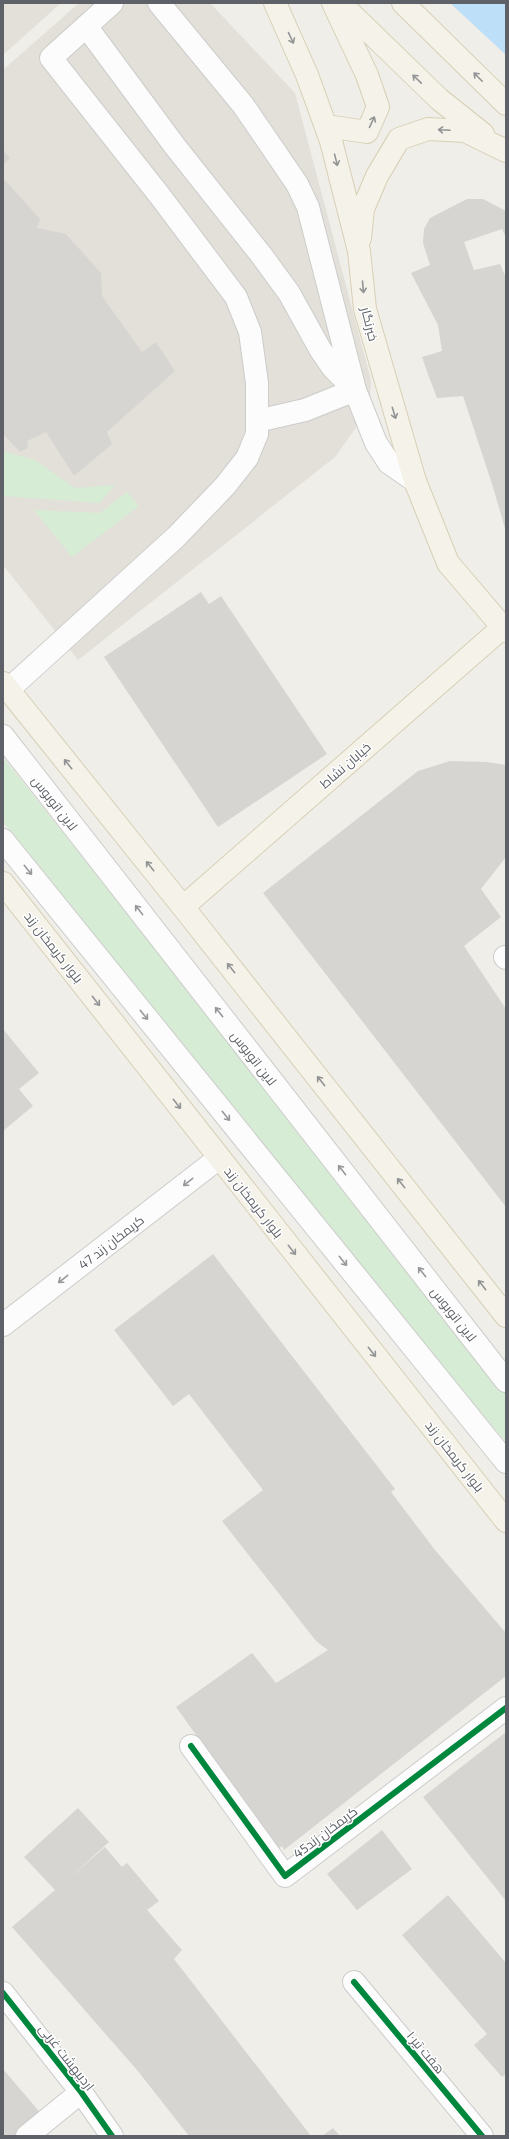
<svg xmlns="http://www.w3.org/2000/svg" width="509" height="2139" font-family="'Exo 2',Cairo,sans-serif">
	<style>
		.education { fill: #e2e0d9 }
		.green { fill: #d6ecd4 }
		.water { fill: #bedff8 }
		.building { fill: #d6d5d2 }
		.lines { fill: none; stroke-linecap: round; stroke-linejoin: round }
		.minor-casing { stroke: #cccccb; stroke-width: 24 }
		.major-casing { stroke: #d8cfb5; stroke-width: 24 }
		.minor { stroke: #fdfcfc; stroke-width: 22 }
		.major { stroke: #f4f2e9; stroke-width: 22 }
		.cycleway-casing { stroke: #fff; stroke-width: 8 }
		.cycleway { stroke: #00873e; stroke-width: 6 }
		.oneway { stroke: #929495 }
		.oneway2 { stroke: #96989c }
		.labels { text-anchor: middle; stroke-width: 3; stroke-linejoin: round; paint-order: stroke }
		.street-label { font-size: 13px; fill: #5e6268; stroke: #fff }
	</style>
	<rect width="100%" height="100%" fill="#efeee9"/>
	<path class="education" d="M3 3H61L3 55Z
		M79 3H210L295 93 371 380 370 400 365 415 335 457 78 660 3 565V70Z"/>
	<path class="green" d="M3 451 35 460 75 488 115 485 100 503 3 496Z
		M127 492 139 506 72 557 34 510 100 513Z
		M3 757 506 1393V1442L373 1286 3 822Z"/>
	<path class="water" d="M450 3H506V55Z"/>
	<path class="building" d="M3 150 10 158 3 165Z
		M3 178 40 219 37 228 66 234 101 273 102 296 142 352 156 342 175 371 107 432 112 444 74 476 46 432 27 441 28 448 20 452 3 434Z
		M467 199H483L506 211V238L502 229 464 242 474 270 500 264 506 278V532L493 487 463 396 437 398 429 377 422 357 442 351 438 325 411 273 430 265 423 243 424 229 430 218Z
		M201 592 209 604 221 596 327 754 218 827 104 657Z
		M450 761 487 762 506 765V857L481 889 501 917 464 946 506 1009V1207L263 893 418 771Z
		M3 1029 39 1073 19 1089 33 1106 3 1131Z
		M213 1254 395 1489 391 1492 435 1550 506 1633V1676L284 1850 282 1846 278 1849 176 1707 252 1653 276 1683 328 1650 316 1641 222 1521 263 1490 189 1394 173 1406 114 1330Z
		M506 1732V1901L423 1797Z
		M78 1808 109 1842 68 1879 105 1847 122 1867 127 1863 159 1901 147 1910 182 1950 174 1959 311 2136H189L137 2070 12 1927 55 1890 24 1857Z
		M382 1830 412 1869 357 1910 327 1874Z
		M448 1895 506 1963V2074L502 2077 474 2045 487 2034 402 1935Z
		M3 2069 43 2116 18 2136H3Z
		M333 2128 340 2136H322Z"/>
	<g class="lines">
		<defs>
			<path id="minor" d="M159 3 243 105 297 184 308 207 355 390 376 443 389 463 415 481
				M86 26 174 145 262 256 289 293 320 349 333 368 355 390 305 410 257 421
				M8 690 176 537 225 486 247 458 257 434V383L250 332 236 297 160 196 51 58 112 3
				M3 736 506 1381
				M3 840 506 1462
				M505 957 506 958
				M3 1325 219 1158
				M191 1746 285 1876 506 1708
				M354 1982 482 2136
				M3 1993 81 2092 112 2136
				M27 2136 81 2092"/>
			<path id="major" d="M275 3 307 75 331 141 359 251 365 309 415 481 448 563 506 631
				M340 3 439 99 483 134
				M403 3 506 104
				M326 126 367 132 378 107 367 75 333 3
				M360 238 363 209 377 176 399 139 428 129 465 131 506 151
				M3 683 183 907 506 1316
				M3 883 506 1521
				M183 907 502 628"/>
		</defs>
		<use href="#minor" class="minor-casing"/>
		<use href="#major" class="major-casing"/>
		<use href="#minor" class="minor"/>
		<use href="#major" class="major"/>
		<defs>
			<path id="cycleway" d="M191 1746 285 1876 506 1708
				M354 1982 482 2136
				M3 1993 81 2092 112 2136"/>
		</defs>
		<use href="#cycleway" class="cycleway-casing"/>
		<use href="#cycleway" class="cycleway"/>
	</g>
	<defs><path id="oneway-shaft" d="M-6 0H5M1.5-3L5.5 0L1.5 3" fill="none" stroke-width="1.6" stroke-linecap="round" stroke-linejoin="round"/></defs>
	<g class="oneway">
		<use href="#oneway-shaft" transform="translate(291 38) rotate(65)"/>
		<use href="#oneway-shaft" transform="translate(478 77) rotate(-135)"/>
		<use href="#oneway-shaft" transform="translate(417 79) rotate(-136)"/>
		<use href="#oneway-shaft" transform="translate(372 122) rotate(-65)"/>
		<use href="#oneway-shaft" transform="translate(444 130) rotate(-177)"/>
		<use href="#oneway-shaft" transform="translate(336 160) rotate(76)"/>
		<use href="#oneway-shaft" transform="translate(363 287) rotate(85)"/>
		<use href="#oneway-shaft" transform="translate(394 413) rotate(73)"/>
		<use href="#oneway-shaft" transform="translate(68 764) rotate(-129)"/>
		<use href="#oneway-shaft" transform="translate(150 866) rotate(-129)"/>
		<use href="#oneway-shaft" transform="translate(231 968) rotate(-128)"/>
		<use href="#oneway-shaft" transform="translate(96 1001) rotate(52)"/>
		<use href="#oneway-shaft" transform="translate(321 1081) rotate(-128)"/>
		<use href="#oneway-shaft" transform="translate(177 1104) rotate(52)"/>
		<use href="#oneway-shaft" transform="translate(401 1183) rotate(-128)"/>
		<use href="#oneway-shaft" transform="translate(292 1250) rotate(52)"/>
		<use href="#oneway-shaft" transform="translate(482 1285) rotate(-128)"/>
		<use href="#oneway-shaft" transform="translate(372 1352) rotate(52)"/>
	</g>
	<g class="oneway2">
		<use href="#oneway-shaft" transform="translate(28 870) rotate(51)"/>
		<use href="#oneway-shaft" transform="translate(139 910) rotate(-128)"/>
		<use href="#oneway-shaft" transform="translate(219 1012) rotate(-128)"/>
		<use href="#oneway-shaft" transform="translate(144 1015) rotate(51)"/>
		<use href="#oneway-shaft" transform="translate(226 1116) rotate(51)"/>
		<use href="#oneway-shaft" transform="translate(342 1170) rotate(-128)"/>
		<use href="#oneway-shaft" transform="translate(188 1182) rotate(142)"/>
		<use href="#oneway-shaft" transform="translate(343 1261) rotate(51)"/>
		<use href="#oneway-shaft" transform="translate(422 1272) rotate(-128)"/>
		<use href="#oneway-shaft" transform="translate(63 1279) rotate(142)"/>
	</g>
	<g class="labels">
		<g class="street-label">
			<text transform="translate(370 324) rotate(76)" y="5">خبرنگار</text>
			<text transform="translate(345 765) rotate(-41)" y="5">خیابان نشاط</text>
			<text transform="translate(55 803) rotate(52)" y="5">لاین اتوبوس</text>
			<text transform="translate(54 947) rotate(52)" y="5">بلوار کریمخان زند</text>
			<text transform="translate(254 1058) rotate(52)" y="5">لاین اتوبوس</text>
			<text transform="translate(254 1202) rotate(52)" y="5">بلوار کریمخان زند</text>
			<text transform="translate(111 1242) rotate(-38)" y="5">47 کریمخان زند</text>
			<text transform="translate(454 1314) rotate(52)" y="5">لاین اتوبوس</text>
			<text transform="translate(455 1456) rotate(52)" y="5">بلوار کریمخان زند</text>
			<text transform="translate(325 1832) rotate(-37)" y="5">کریمخان زند45</text>
			<text transform="translate(426 2052) rotate(50)" y="5">۱۰هفت تیر</text>
			<text transform="translate(67 2057) rotate(52)" y="5">اردیبهشت غربی</text>
		</g>
	</g>
	<rect width="509" height="2139" fill="none" stroke="#5e6268" stroke-width="8"/>
</svg>
